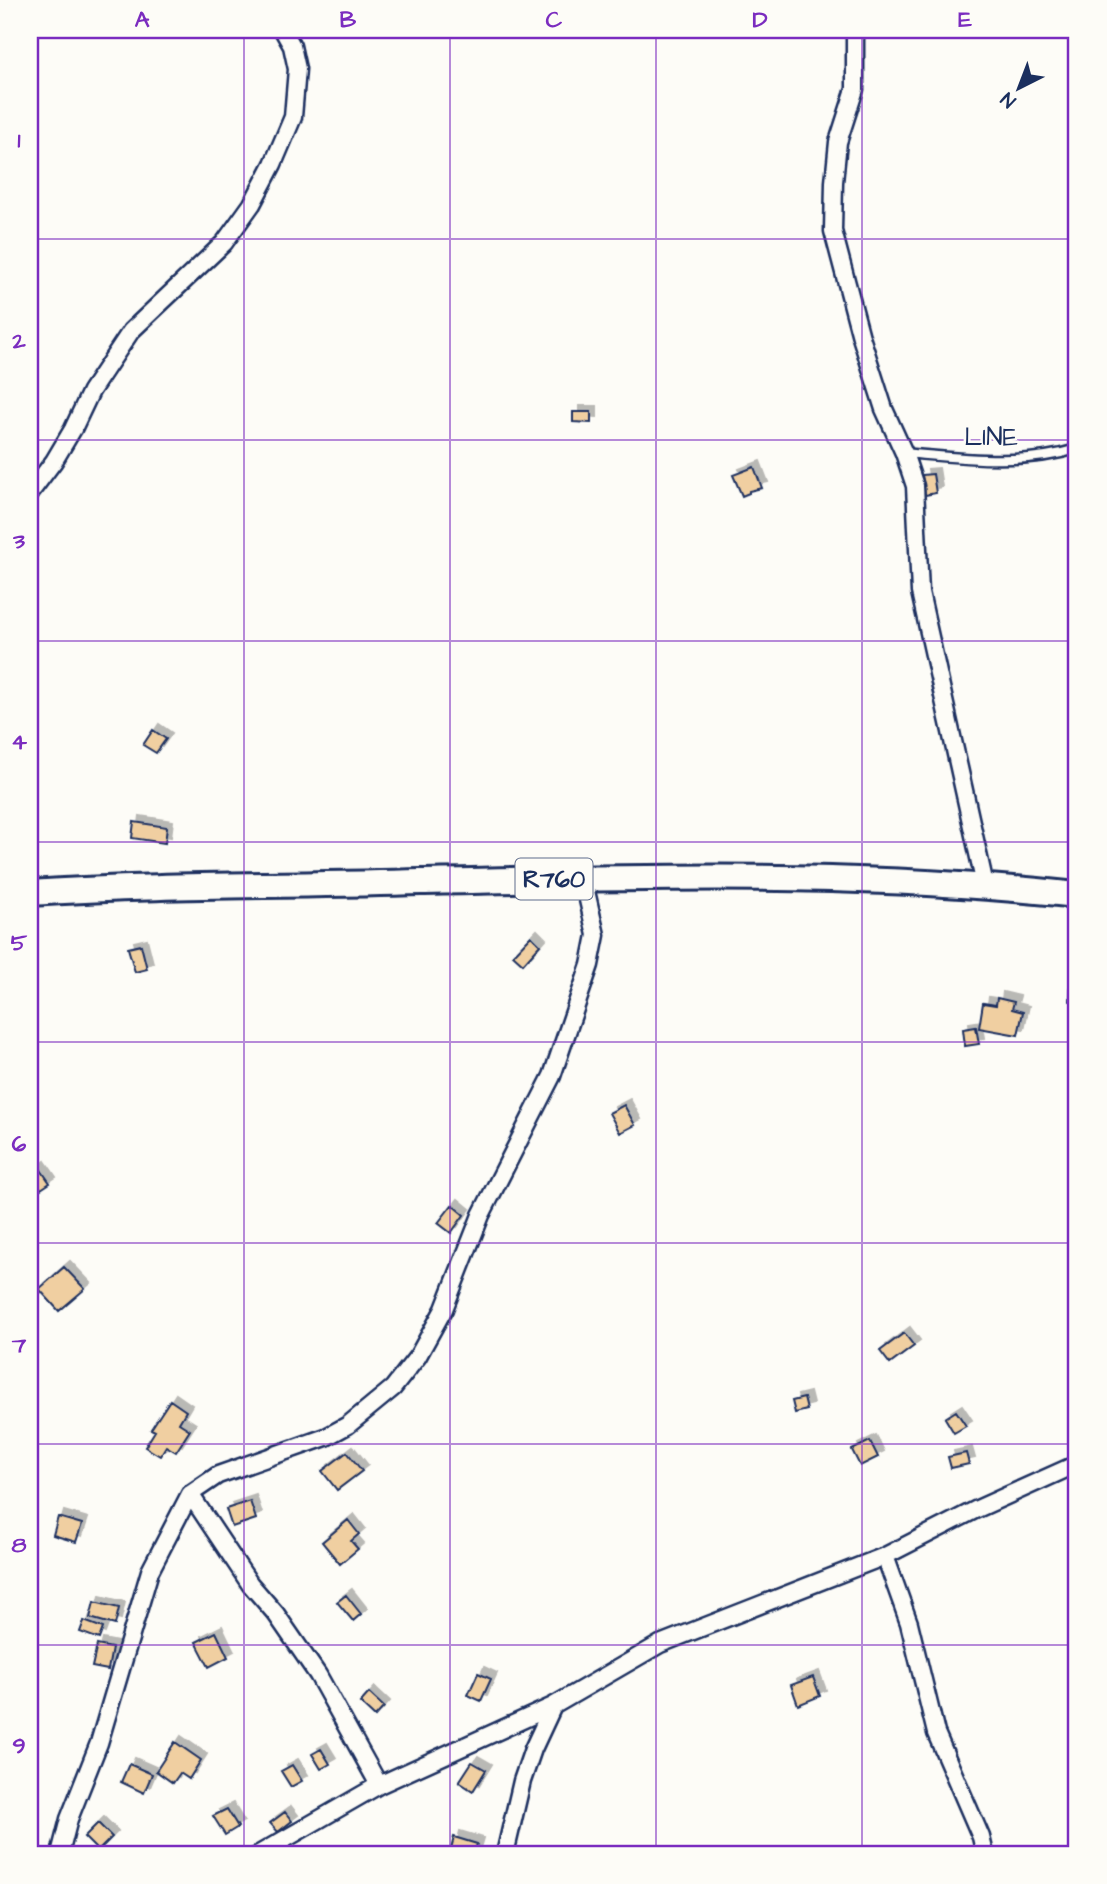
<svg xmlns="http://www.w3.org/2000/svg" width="1107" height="1884" font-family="'Architects Daughter',sans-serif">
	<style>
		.building { fill: #f0cfa1; stroke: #1b2f5e; stroke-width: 2; filter: url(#shadow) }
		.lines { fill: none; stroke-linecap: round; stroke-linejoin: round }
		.service-casing { stroke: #1b2f5e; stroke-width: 13 }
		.minor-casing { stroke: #1b2f5e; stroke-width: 21 }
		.primary-casing { stroke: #1b2f5e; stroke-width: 30 }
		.service { stroke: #fdfcf7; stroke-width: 8 }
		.minor { stroke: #fdfcf7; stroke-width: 16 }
		.primary { stroke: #fdfcf7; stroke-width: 24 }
		.grid { fill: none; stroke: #7b2cbf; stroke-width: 2; stroke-opacity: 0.55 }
		.labels { text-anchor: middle; stroke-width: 5; stroke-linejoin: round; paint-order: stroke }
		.shield { fill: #fdfcf7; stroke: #5f6c8c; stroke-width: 2 }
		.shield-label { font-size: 24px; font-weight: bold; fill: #1b2f5e }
		.street-label { font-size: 26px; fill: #1b2f5e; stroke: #fdfcf7 }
		.neatline { fill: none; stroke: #7b2cbf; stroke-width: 2.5 }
		.grid-label { font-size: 23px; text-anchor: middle; font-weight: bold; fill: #7b2cbf }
	</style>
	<defs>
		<filter id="shadow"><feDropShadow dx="6" dy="-6" stdDeviation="0" flood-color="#0004"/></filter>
	</defs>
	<rect width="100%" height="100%" fill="#fdfcf7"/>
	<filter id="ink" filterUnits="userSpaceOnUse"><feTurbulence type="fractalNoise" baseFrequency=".0143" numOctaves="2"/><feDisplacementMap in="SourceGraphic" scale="14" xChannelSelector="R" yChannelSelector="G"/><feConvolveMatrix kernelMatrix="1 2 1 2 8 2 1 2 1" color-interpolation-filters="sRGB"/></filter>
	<g filter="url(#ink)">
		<path class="building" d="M573 412H591V423L573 422Z
			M754 467 762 488 749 491V493L742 496 733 475Z
			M933 474 936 493 925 495 922 475Z
			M153 730 166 739 156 753 143 745Z
			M134 822 167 827 165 843 132 838Z
			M531 936 540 945 523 964 513 955Z
			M141 945 147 969 135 972 128 948Z
			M1071 982 1077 983V1002L1070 1001Z
			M997 998 1014 1002 1012 1009 1023 1012 1018 1035 979 1028 983 1003 996 1005Z
			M976 1027 979 1044 965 1046 963 1029Z
			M624 1105 635 1125 620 1133 609 1113Z
			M39 1167 50 1183 41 1189 30 1174Z
			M452 1205 464 1215 451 1233 438 1223Z
			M64 1267 85 1289 59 1311 39 1289Z
			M904 1333 914 1346 890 1364 880 1351Z
			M804 1398 807 1410 795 1413 792 1401Z
			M170 1400 186 1411 179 1423 190 1430 176 1452 166 1446 160 1456 145 1447 155 1431 151 1429Z
			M956 1411 966 1426 954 1433 945 1418Z
			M870 1441 878 1457 860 1466 852 1450Z
			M347 1452 362 1471 337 1490 322 1471Z
			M966 1453 969 1464 951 1468 948 1457Z
			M250 1501 256 1519 232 1527 226 1509Z
			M58 1517 82 1524 76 1542 53 1535Z
			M348 1520 359 1534 351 1541 358 1549 340 1564 322 1542Z
			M346 1595 361 1614 353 1621 337 1602Z
			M94 1602 119 1608 115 1625 90 1618Z
			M84 1621 103 1628 99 1639 80 1632Z
			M216 1632 228 1657 209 1667 196 1642Z
			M97 1645 112 1648 108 1670 92 1667Z
			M478 1673 491 1679 481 1701 468 1695Z
			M813 1677 820 1696 798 1705 791 1685Z
			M369 1693 384 1707 375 1717 360 1703Z
			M175 1742 201 1760 189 1779 180 1773 173 1783 156 1771Z
			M321 1749 330 1764 321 1769 312 1754Z
			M472 1762 486 1770 473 1791 459 1782Z
			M129 1764 152 1774 144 1793 121 1782Z
			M292 1765 302 1781 291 1787 281 1771Z
			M227 1809 238 1827 225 1835 213 1816Z
			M285 1812 292 1821 278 1832 270 1823Z
			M98 1823 112 1837 98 1851 84 1837Z
			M454 1837 477 1844 474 1854 450 1853Z"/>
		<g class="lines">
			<defs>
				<path id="service" d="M904 453C962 458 1021 466 1077 449"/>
				<path id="minor" d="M855 30V89L838 142 834 182 833 231 861 337 884 409 904 453 915 486 920 592 985 885
					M30 493 54 461 73 429 91 391 131 331 224 243 252 204 273 164 293 117 297 69 292 46 283 30
					M190 1494 250 1584 276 1614 318 1675 379 1785
					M885 1556 909 1623 936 1733 981 1837 985 1854
					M60 1854 69 1819 99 1743 150 1571 190 1494 218 1475 326 1437 348 1425 393 1388 418 1356 444 1309 481 1215 552 1076 590 965 596 935 583 878
					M259 1854 379 1785 553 1706
					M505 1854 522 1781 533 1749 553 1706 660 1644 885 1556 975 1510 1077 1464"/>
				<path id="primary" d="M30 893C160 884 291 886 421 882 640 877 859 871 1077 895"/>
			</defs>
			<use href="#service" class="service-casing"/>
			<use href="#minor" class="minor-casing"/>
			<use href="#primary" class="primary-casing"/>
			<use href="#service" class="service"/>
			<use href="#minor" class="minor"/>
			<use href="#primary" class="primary"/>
		</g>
	</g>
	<path class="grid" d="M244 30V1854M450 30V1854M656 30V1854M862 30V1854M30 239H1077M30 440H1077M30 641H1077M30 842H1077M30 1042H1077M30 1243H1077M30 1444H1077M30 1645H1077"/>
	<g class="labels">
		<rect class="shield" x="515.5" y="858.5" width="77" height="41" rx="5"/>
		<g class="shield-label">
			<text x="554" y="887">R760</text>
		</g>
		<g class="street-label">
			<text x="991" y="445">LINE</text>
		</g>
	</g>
	<rect width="1107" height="1884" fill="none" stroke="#fdfcf7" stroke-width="77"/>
	<g transform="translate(1019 88) rotate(222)" stroke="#fdfcf7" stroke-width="5" paint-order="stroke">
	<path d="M0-5L12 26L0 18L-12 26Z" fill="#1b2f5e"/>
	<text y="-10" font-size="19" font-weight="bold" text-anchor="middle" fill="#1b2f5e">N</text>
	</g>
	<rect x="38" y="38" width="1030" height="1808" class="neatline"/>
	<g class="grid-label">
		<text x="142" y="27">A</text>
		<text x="348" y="27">B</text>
		<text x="554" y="27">C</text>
		<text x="760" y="27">D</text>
		<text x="965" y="27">E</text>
		<text x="19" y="147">1</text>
		<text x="19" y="348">2</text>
		<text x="19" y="548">3</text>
		<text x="19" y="749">4</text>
		<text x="19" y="950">5</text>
		<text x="19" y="1151">6</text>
		<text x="19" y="1352">7</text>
		<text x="19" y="1552">8</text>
		<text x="19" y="1753">9</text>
	</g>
</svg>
